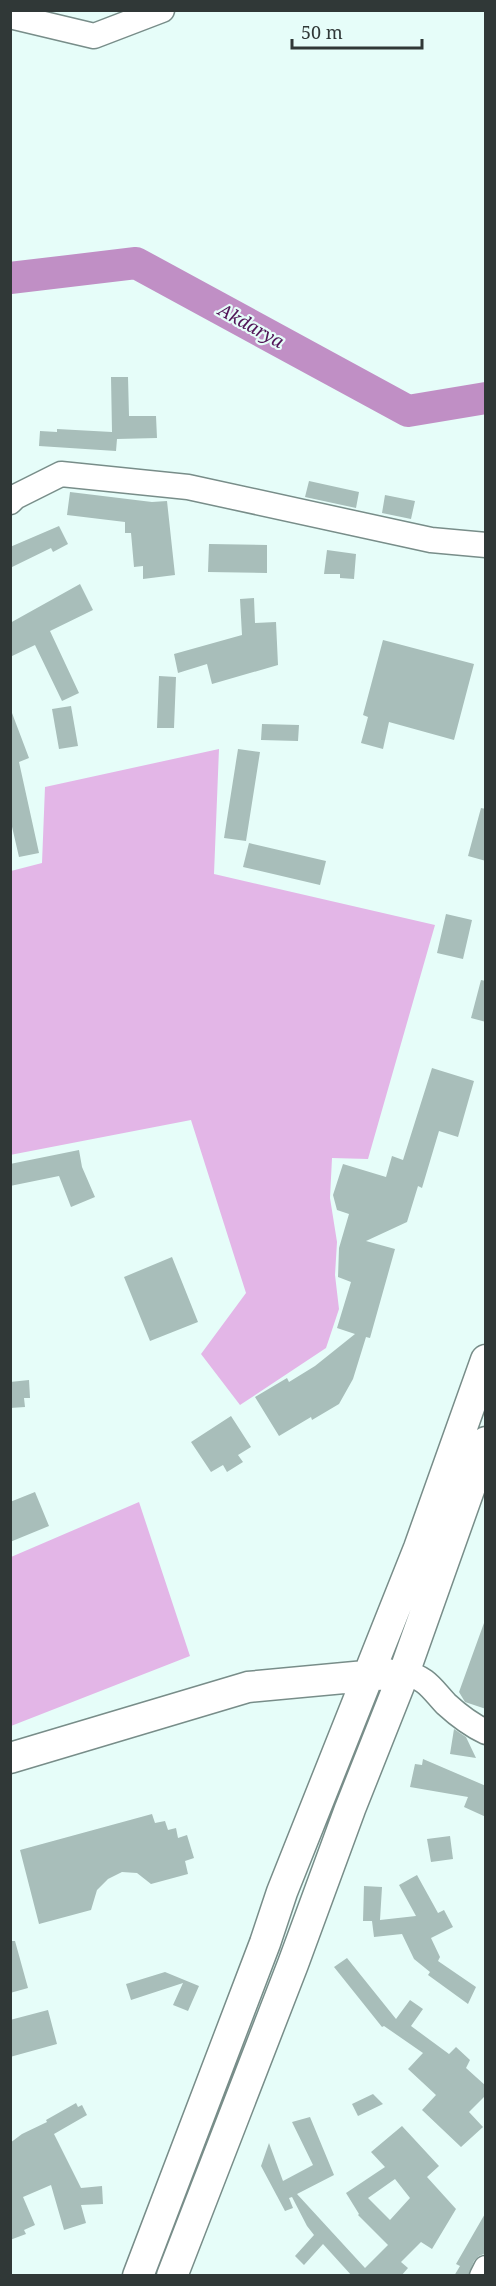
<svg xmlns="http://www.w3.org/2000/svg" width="496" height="2286" font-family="'Noto Serif',serif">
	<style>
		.green { fill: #e3b6e7 }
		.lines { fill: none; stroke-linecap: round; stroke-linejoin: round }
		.river { stroke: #c08fc5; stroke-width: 32 }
		.building { fill: #a8beba; fill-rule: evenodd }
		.minor-casing { stroke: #788d89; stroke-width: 27 }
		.major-casing { stroke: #788d89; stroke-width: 33 }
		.minor { stroke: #fff; stroke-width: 24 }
		.major { stroke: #fff; stroke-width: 30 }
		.labels { text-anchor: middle; stroke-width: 4.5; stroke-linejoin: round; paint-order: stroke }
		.water-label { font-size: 18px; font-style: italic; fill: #521558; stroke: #e6fdf9 }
	</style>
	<rect width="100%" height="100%" fill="#e6fdf9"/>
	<path class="green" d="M219 749 214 874 435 925 368 1159 332 1158 330 1198 337 1242 335 1275 339 1309 326 1348 240 1405 201 1354 246 1293 191 1120 10 1155 11 871 42 863 45 787Z
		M139 1502 190 1656 11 1726V1557Z"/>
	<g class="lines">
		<path class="river" d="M10 278 136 263 408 411 486 398"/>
	</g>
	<path class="building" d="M111 377H128L129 416H156L157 438 117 439 116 451 39 446 40 431 57 432V429L112 432Z
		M309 481 359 492 356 508 305 497Z
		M70 492 152 502 167 501 175 575 143 579V566L134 567 131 533H125V522L67 515Z
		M385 495 415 501 411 519 382 513Z
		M59 526 68 544 53 552 51 548 10 568V547Z
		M209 544 267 545V573L208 572Z
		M327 550 356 554 354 579 340 578V574H324Z
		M80 584 93 610 50 631 79 693 62 701 35 645 10 657V623Z
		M254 598 255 623 276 622 278 665 212 684 207 664 178 673 174 654 242 635 240 599Z
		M383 640 474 664 454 740 389 722 383 749 361 743 368 717 363 715Z
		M159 676 176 677 174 728H157Z
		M71 706 78 746 59 749 52 709Z
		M10 713H12L29 758 19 762 39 853 19 857 10 818Z
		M262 724 299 725 298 741 261 740Z
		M238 749 260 752 246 841 224 838Z
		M481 808 486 809V861L468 856Z
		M249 843 326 861 320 885 243 867Z
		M446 914 472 920 463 959 437 953Z
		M481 980 486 981V1022L471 1018Z
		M432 1068 474 1081 458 1137 439 1131 422 1188 418 1186 407 1222 366 1241 395 1249 370 1338 366 1337 353 1379 339 1404 312 1420 311 1417 279 1436 255 1397 287 1378 289 1382 315 1366 355 1334 337 1328 351 1282 338 1277 339 1248 349 1214 337 1210 333 1195 343 1164 386 1177 392 1156 403 1160Z
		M79 1150 82 1167 95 1197 71 1207 59 1176 10 1186V1164Z
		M172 1257 198 1322 150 1341 124 1277Z
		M29 1380 30 1398H24L25 1407 10 1408V1382Z
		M231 1416 251 1447 238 1455 243 1462 227 1472 223 1465 211 1472 191 1442Z
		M35 1492 49 1526 10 1542V1502Z
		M484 1623H486V1709L465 1702 459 1692Z
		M454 1729 466 1737 476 1758 450 1754Z
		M423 1759 486 1786V1817L464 1807 468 1797 410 1787 415 1764 422 1765Z
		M152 1814 155 1823 165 1821 168 1830 176 1828 178 1838 187 1835 194 1858 185 1861 188 1874 151 1884 137 1873 122 1872 108 1879 97 1890 91 1910 39 1924 20 1850Z
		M450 1836 453 1859 431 1862 427 1839Z
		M417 1875 438 1913 444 1910 453 1927 431 1938 440 1957 438 1961 476 1987 468 2004 428 1975 430 1972 414 1959 402 1934 374 1937 372 1921H363L364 1886 382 1887 380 1920 416 1916 399 1885Z
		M10 1941H15L28 1988 10 1993Z
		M347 1958 396 2019 410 2000 423 2009 411 2026 449 2054 456 2047 470 2060 466 2068 486 2086V2095L469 2112 483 2127 461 2147 422 2110 436 2095 408 2069 423 2053 384 2026 382 2027 334 1967Z
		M165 1972 199 1986 188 2011 173 2005 183 1983 131 2000 126 1984Z
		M48 2010 57 2044 10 2057V2020Z
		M373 2094 383 2104 358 2116 352 2104Z
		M76 2103 78 2107 82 2105 87 2115 54 2134 81 2188 102 2186 103 2204 81 2205 86 2223 64 2230 51 2185 23 2197 35 2225 24 2230 26 2234 10 2240V2143L22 2134 47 2122 46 2120Z
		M310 2117 334 2175 297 2194 365 2268 388 2245 358 2215 359 2214 346 2193 385 2167 371 2152 402 2126 439 2166 427 2177 456 2209 432 2249 421 2242 401 2262 408 2268 401 2276H352L323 2244 304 2265 295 2256 314 2235 307 2226 292 2197 289 2198 293 2208 285 2211 261 2166 269 2143 283 2181 313 2165 292 2122ZM395 2179 410 2198 390 2220 368 2198Z
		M486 2212V2253L479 2256 474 2261 468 2276H454L460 2266 456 2264Z"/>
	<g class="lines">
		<defs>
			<path id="minor" d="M10 16 94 36 162 10
				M10 502 15 497 61 474 188 487 431 540 486 545
				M404 1673C427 1678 431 1688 446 1704 458 1715 471 1725 486 1732
				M482 2276 486 2268"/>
			<path id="major" d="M10 1758 248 1687 387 1674
				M138 2276 265 1943 282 1892 419 1548 486 1360
				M172 2276 293 1964 350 1809 404 1673 486 1442"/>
		</defs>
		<use href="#minor" class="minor-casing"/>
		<use href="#major" class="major-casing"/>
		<use href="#minor" class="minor"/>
		<use href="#major" class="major"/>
	</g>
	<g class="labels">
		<g class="water-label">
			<text transform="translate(251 326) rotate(29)" y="6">Akdarya</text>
		</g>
	</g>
	<rect width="496" height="2286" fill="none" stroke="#303837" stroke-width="24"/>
	<path d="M292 39v9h130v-9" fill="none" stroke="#303837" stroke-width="3"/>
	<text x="301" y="39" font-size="18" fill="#303837" stroke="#e6fdf9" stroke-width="4.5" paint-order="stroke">50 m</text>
</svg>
